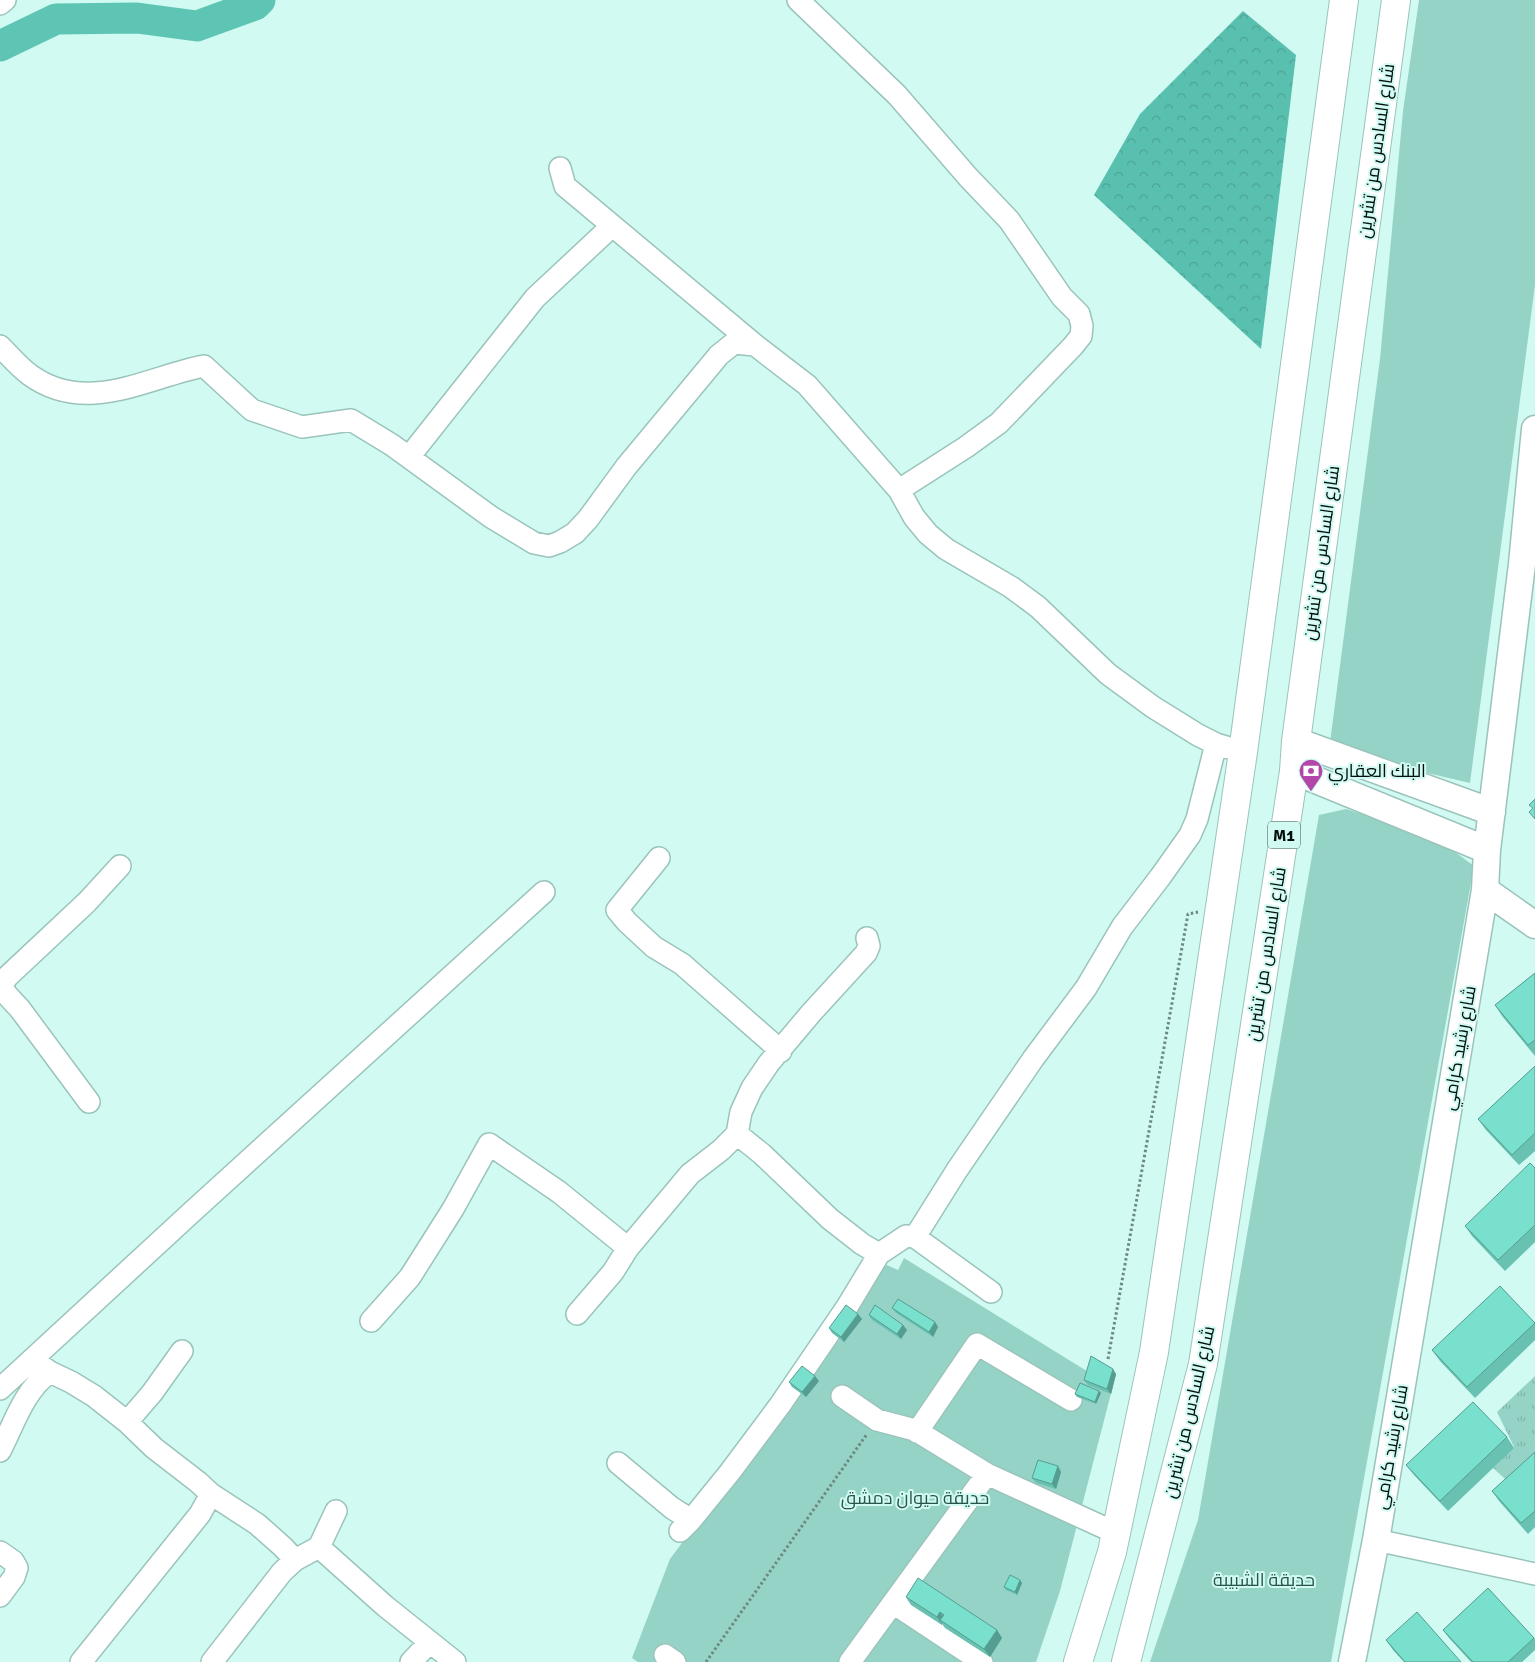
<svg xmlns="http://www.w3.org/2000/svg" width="1535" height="1662" font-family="Signika,Cairo,sans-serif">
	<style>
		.grass { fill: url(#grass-tufts) }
		.forest { fill: url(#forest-crowns) }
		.park { fill: #96d3c7 }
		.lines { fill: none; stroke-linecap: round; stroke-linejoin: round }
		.river { stroke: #5ec5b4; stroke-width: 31 }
		.minor-casing { stroke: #9ac4bb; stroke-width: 24 }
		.major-casing { stroke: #9ac4bb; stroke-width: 29 }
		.highway-casing { stroke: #9ac4bb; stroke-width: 30 }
		.path { stroke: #6d8983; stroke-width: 3; stroke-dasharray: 2.5 2.5; stroke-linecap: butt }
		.minor { stroke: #fff; stroke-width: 21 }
		.major { stroke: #fff; stroke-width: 26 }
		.highway { stroke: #fff; stroke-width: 28 }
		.wall { fill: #69c1b1 }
		.shaded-wall { fill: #559d90 }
		.building { fill: #7ae0ce; stroke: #559d90 }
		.labels { text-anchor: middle; stroke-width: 4; stroke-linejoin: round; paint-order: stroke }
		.shield { fill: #d0faf2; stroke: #405651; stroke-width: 1 }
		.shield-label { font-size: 16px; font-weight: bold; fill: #020f0c }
		.street-label { font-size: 18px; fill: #020f0c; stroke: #d0faf2 }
		.poi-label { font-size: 18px; fill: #020f0c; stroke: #d0faf2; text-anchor: start }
		.park-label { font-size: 18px; fill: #27544c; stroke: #d0faf2 }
	</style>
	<defs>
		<pattern id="grass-tufts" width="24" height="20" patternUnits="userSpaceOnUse" patternTransform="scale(1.25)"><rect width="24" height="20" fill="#96d3c7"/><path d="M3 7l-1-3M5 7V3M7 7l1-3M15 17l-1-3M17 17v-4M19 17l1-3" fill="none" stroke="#80b4aa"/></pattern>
		<pattern id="forest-crowns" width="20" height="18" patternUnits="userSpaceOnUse" patternTransform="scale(1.25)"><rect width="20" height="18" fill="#59c0af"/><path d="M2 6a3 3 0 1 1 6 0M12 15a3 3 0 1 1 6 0" fill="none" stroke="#4ca495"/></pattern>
	</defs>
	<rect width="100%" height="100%" fill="#d0faf2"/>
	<path class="grass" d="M1535 1376V1468L1514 1487 1493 1468 1514 1447 1497 1412Z"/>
	<path class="forest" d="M1243 11 1296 55 1261 349 1094 195 1140 114Z"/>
	<path class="park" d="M1419 0H1535V285L1470 783 1329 750 1380 359 1403 111Z
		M1346 809 1436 838 1474 866 1331 1662H1150L1198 1520 1319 815Z
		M904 1258 1090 1373 1095 1361 1116 1374 1060 1591 1036 1662H638L632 1658 670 1559 728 1481 882 1263 898 1270Z"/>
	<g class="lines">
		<path class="river" d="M0 46 56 19 137 18 197 26 255 5 260 0"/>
		<defs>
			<path id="minor" d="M798 0 897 95 968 177 1009 220 1062 297 1079 314 1082 326 1081 336 1073 346 999 423 966 447 899 490
				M0 4 5 0
				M560 168 565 186 755 345
				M0 346C10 356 19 367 30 375 87 416 147 377 204 366L252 410 302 427 351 420 392 445 491 517 534 543 549 546 560 542 575 533 588 519 626 467 719 355 734 343 755 345 807 385 899 490 914 517 928 534 946 549 1011 587 1038 607 1108 674 1153 707 1198 735 1216 744 1243 752
				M409 457 535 298 612 226
				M659 858 617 910 627 922 654 947 682 964 781 1051
				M2 986 7 977 87 902 120 866
				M2 986 7 995 20 1009 89 1102
				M737 1134 762 1154 830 1219 862 1244 879 1254
				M915 1237 957 1170 1033 1059 1086 988 1122 927 1161 876 1190 835 1197 819 1216 744
				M577 1314 613 1272 628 1248 690 1174 721 1150 737 1134 741 1112 752 1088 769 1063 812 1012 866 953 869 946 867 938
				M371 1321 410 1277 453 1209 489 1144 559 1192 628 1248
				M33 1360 50 1372 71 1382 94 1396 127 1422 154 1448 198 1482 211 1494 257 1524 283 1547 295 1560
				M0 1389 193 1211 544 892
				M842 1396 877 1420 915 1430 987 1474
				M127 1422 152 1393 182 1351
				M917 1432 977 1344 1071 1400
				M0 1451C14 1424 24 1390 50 1372
				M618 1463 672 1508 691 1520
				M680 1531 691 1520 730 1472 780 1405 847 1307 879 1254 906 1236 915 1237 991 1292
				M1376 1540 1535 1574
				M319 1547 385 1606 455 1662
				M0 1552 13 1561 17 1568 14 1577 0 1596
				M893 1603 982 1662
				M665 1655 675 1662
				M81 1662 200 1514 211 1494
				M212 1662 282 1572 295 1560 319 1547 336 1511
				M411 1662 430 1642
				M850 1662 987 1474 1116 1533"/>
			<path id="major" d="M1296 741 1492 812
				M1294 771 1487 850
				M1485 890 1535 925
				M1352 1662 1376 1540 1485 890 1487 850 1522 564 1535 429"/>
			<path id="highway" d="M1078 1662 1112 1552 1154 1352 1243 752 1344 0
				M1126 1662 1203 1364 1294 771 1296 741 1396 0"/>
		</defs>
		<use href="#minor" class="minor-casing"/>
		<use href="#major" class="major-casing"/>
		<use href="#highway" class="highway-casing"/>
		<path class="path" d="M1108 1359 1188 914 1198 912
			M706 1662 867 1434"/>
		<use href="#minor" class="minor"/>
		<use href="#major" class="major"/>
		<use href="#highway" class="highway"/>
	</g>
	<path class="wall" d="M1535 973V1056L1502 1016 1495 1005Z
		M1535 1066V1151L1519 1165 1486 1130 1478 1119Z
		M1535 1168V1242L1505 1271 1472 1236 1465 1226Z
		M892 1308 935 1322 938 1327 933 1337 896 1313Z
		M858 1314 862 1319 844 1342 832 1333 829 1328Z
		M869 1315 903 1325 907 1330 901 1339 872 1320Z
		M1535 1322V1340L1475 1398 1440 1361 1432 1350Z
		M1116 1374 1111 1394 1088 1385 1084 1380Z
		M819 1381 806 1397 792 1387 789 1382Z
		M1099 1391 1101 1393 1096 1404 1077 1397 1075 1394Z
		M1507 1437 1514 1448 1448 1511 1414 1475 1406 1465Z
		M1535 1452V1527L1528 1534 1499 1501 1492 1491Z
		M1058 1466 1061 1472 1056 1489 1036 1483 1032 1478Z
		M1022 1583 1017 1595 1006 1590 1004 1587Z
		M1488 1588 1535 1639V1650L1522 1662H1471L1449 1638 1443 1630Z
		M906 1597 997 1630 1002 1638 990 1657 945 1628 942 1624V1625L911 1605Z
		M1386 1640 1461 1662H1404L1393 1650Z"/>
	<path class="shaded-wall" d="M858 1314 862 1319 844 1342 841 1337Z
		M935 1322 938 1327 933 1337 929 1332Z
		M903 1325 907 1330 901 1339 897 1334Z
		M1113 1369 1116 1374 1111 1394 1107 1389Z
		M815 1376 819 1381 806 1397 802 1392Z
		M1099 1391 1101 1393 1096 1404 1095 1402Z
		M1058 1466 1061 1472 1056 1489 1052 1484Z
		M1020 1580 1022 1583 1017 1595 1015 1592Z
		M940 1612 945 1620H940L942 1624V1625L937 1617Z
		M997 1630 1002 1638 990 1657 984 1649Z"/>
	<path class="building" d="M1535 799V819L1529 812 1533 808 1529 805Z
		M1535 973V1040L1528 1045 1495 1005Z
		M1535 1066V1133L1512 1155 1478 1119Z
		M1530 1163 1535 1168V1225L1498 1260 1465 1226Z
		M1500 1286 1535 1323 1467 1387 1432 1350Z
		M898 1299 935 1322 929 1332 892 1308Z
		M846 1305 858 1314 841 1337 829 1328Z
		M875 1305 903 1325 897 1334 869 1315Z
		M1091 1356 1113 1369 1107 1389 1084 1380Z
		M802 1366 815 1376 802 1392 789 1382Z
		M1080 1383 1099 1391 1095 1402 1075 1394Z
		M1473 1402 1507 1437 1440 1501 1406 1465Z
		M1535 1452V1511L1521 1523 1492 1491Z
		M1038 1460 1058 1466 1052 1484 1032 1478Z
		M1010 1575 1020 1580 1015 1592 1004 1587Z
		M918 1578 997 1630 984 1649 940 1620 944 1615 940 1612 937 1617 906 1597Z
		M1488 1588 1534 1638 1508 1662H1473L1443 1630Z
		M1417 1612 1461 1662H1405L1386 1640Z"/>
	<defs>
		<symbol id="bank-pin" viewBox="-11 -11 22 30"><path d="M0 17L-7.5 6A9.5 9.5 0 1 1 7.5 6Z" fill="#b247a9" stroke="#d0faf2"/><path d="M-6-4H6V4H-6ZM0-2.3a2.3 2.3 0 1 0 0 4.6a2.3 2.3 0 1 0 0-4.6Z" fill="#fff"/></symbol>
	</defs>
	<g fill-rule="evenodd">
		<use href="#bank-pin" x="1297" y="757" width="28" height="38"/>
	</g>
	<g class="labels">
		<rect class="shield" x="1268" y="821.5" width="32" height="27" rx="4"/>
		<g class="shield-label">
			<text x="1284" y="841">M1</text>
		</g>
		<g class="street-label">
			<text transform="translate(1376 151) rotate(-82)" y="6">شارع السادس من تشرين</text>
			<text transform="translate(1321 553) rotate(-82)" y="6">شارع السادس من تشرين</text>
			<text transform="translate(1266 954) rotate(-81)" y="6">شارع السادس من تشرين</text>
			<text transform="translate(1459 1048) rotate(-80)" y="6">شارع رشيد كرامي</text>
			<text transform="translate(1189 1412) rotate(-77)" y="6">شارع السادس من تشرين</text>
			<text transform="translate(1391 1447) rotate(-80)" y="6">شارع رشيد كرامي</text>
		</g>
		<g class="poi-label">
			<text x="1328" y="777">البنك العقاري</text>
		</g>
		<g class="park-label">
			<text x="915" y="1504">حديقة حيوان دمشق</text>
			<text x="1264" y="1586">حديقة الشبيبة</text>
		</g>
	</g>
</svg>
